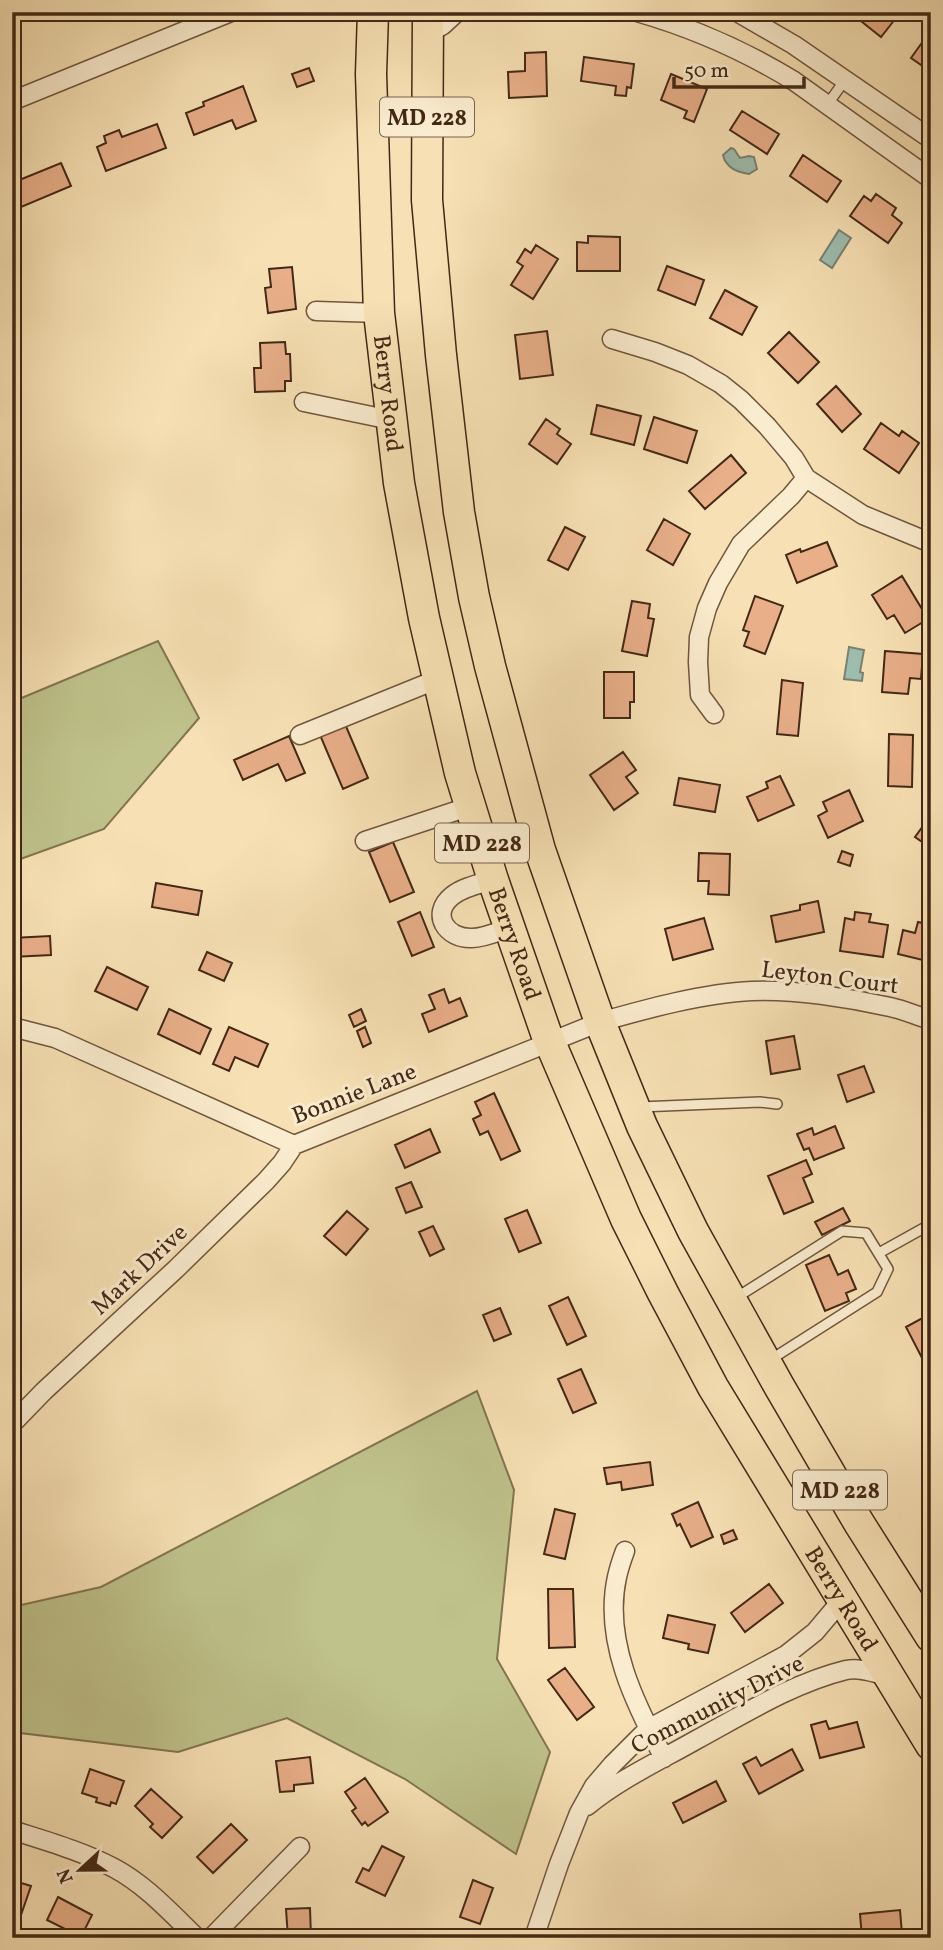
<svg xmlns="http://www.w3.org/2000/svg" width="943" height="1950" font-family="Vollkorn,serif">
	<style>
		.green { fill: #bfc28b; stroke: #827550; stroke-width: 2 }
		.water { fill: #9dbdaf; stroke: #798172; stroke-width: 2 }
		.building { fill: #e8af89; stroke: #442816; stroke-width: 2 }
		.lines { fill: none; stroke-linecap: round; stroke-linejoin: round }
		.service-casing { stroke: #71563e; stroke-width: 12 }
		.minor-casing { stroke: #71563e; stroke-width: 21 }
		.trunk-casing { stroke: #442816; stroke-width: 33 }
		.service { stroke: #faecce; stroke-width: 9 }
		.minor { stroke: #faecce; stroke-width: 18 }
		.trunk { stroke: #f7e1b4; stroke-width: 30 }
		.labels { text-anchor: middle; stroke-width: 6; stroke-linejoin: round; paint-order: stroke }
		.shield { fill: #faecce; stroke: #7b634d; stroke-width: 2 }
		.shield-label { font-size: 23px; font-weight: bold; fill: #442816 }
		.street-label { font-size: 24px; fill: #442816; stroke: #faecce }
	</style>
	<rect width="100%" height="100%" fill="#f7e1b4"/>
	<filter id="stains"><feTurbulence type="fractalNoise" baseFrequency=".00286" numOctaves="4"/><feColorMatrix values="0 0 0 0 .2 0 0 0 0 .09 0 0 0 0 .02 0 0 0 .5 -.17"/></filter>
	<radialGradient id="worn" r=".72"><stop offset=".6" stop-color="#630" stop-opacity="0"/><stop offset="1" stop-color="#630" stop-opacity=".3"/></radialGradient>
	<path class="green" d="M158 641 199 718 104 829 12 862V702Z
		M477 1391 514 1490 497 1659 550 1752 516 1854 405 1779 287 1718 178 1752 12 1732V1607L101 1587Z"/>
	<path class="water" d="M731 148 734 149 740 158 749 156 754 157 757 169 749 174C737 172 726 168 723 155Z
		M839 230 851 238 832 268 820 260Z
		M849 647 864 650 860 672 863 673 862 681 844 679Z"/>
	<path class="building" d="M854 12H889L896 18 881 37 852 14Z
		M931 30V63L927 69 911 58Z
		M546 52 547 96 509 98 508 72 525 71V53Z
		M584 57 634 64 631 88 627 87 626 96 615 95 616 86 581 81Z
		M309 68 314 81 297 87 292 74Z
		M671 74 707 89 694 122 684 118 687 111 661 100Z
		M243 86 256 121 236 129 232 120 194 135 186 113 204 106 203 102Z
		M742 111 779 134 767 154 730 130Z
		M157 124 166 148 106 171 97 147 106 143 104 136 119 130 122 137Z
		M803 155 841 181 827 202 790 176Z
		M61 163 71 186 14 210 12 205V183Z
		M876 194 896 208 892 215 902 223 888 243 850 216 864 196 871 201Z
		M588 236 620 237V271H577V242L588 243Z
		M536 245 558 259 533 299 511 285 523 266 517 262 525 249 531 253Z
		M667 266 704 280 695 305 658 290Z
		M292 267 296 309 268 313 265 288 271 287 269 269Z
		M725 290 757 307 742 335 710 318Z
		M547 331 553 375 520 379 515 335Z
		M789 332 819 362 798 383 768 353Z
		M285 342 286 354H290L291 381H285V391L255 392 254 368H261L260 343Z
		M836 386 861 414 842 432 817 404Z
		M597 405 641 416 634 445 591 434Z
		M654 417 697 431 687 463 644 449Z
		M546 419 560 429 557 434 571 444 557 464 529 444Z
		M881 423 899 436 902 431 919 443 899 473 864 449Z
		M731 455 746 473 705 509 689 491Z
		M664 519 690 534 673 565 647 550Z
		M565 527 585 537 568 570 548 560Z
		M827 542 837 566 797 583 786 555 800 549 801 552Z
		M902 576 928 619 905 633 894 615 887 619 872 595Z
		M755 596 783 606 765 654 744 646 749 632 743 630Z
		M632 601 650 604 648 618 654 619 647 656 622 651Z
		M885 651 923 654 921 679 910 678 908 694 882 692Z
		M604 672H634V702H630V718H604Z
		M782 680 803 683 798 736 777 734Z
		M345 724 368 778 343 789 320 735Z
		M889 734 913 735 912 787 888 786Z
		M289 736 305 773 286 781 278 764 243 780 234 760Z
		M623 752 636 770 626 777 638 793 614 810 590 775Z
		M780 776 794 805 758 821 747 797 768 788 766 782Z
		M679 778 720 785 715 812 674 805Z
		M849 790 863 821 828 838 818 816 827 811 823 802Z
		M931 815V848L915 837Z
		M393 842 414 892 390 902 369 852Z
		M842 851 853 855 850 866 838 862Z
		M699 853 730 854 729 895 708 894 709 881H698Z
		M156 883 202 891 198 915 152 907Z
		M818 901 824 932 776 942 771 916 800 910V905Z
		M420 912 434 947 412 956 398 922Z
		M855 912 871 914 869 922 888 925 883 957 840 951 845 918 854 920Z
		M704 918 713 949 673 960 665 929Z
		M918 922 931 925 928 937H931V962L898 954 903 930 915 933Z
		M50 936 51 955 12 957V938Z
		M207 952 232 963 224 981 199 970Z
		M107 967 148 987 137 1010 95 991Z
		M444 989 449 1003 460 998 467 1016 429 1032 422 1014 435 1009 429 995Z
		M169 1009 211 1029 200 1054 158 1034Z
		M361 1009 366 1021 354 1027 349 1015Z
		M229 1027 268 1044 258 1067 235 1057 229 1071 213 1064Z
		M365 1027 371 1043 363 1047 357 1031Z
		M794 1036 800 1069 771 1074 766 1041Z
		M864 1066 874 1092 847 1102 838 1075Z
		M494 1093 520 1151 501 1160 488 1131 480 1135 473 1119 481 1115 475 1102Z
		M835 1126 844 1148 814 1160 809 1148 804 1150 797 1134 812 1128 814 1135Z
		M430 1129 440 1152 405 1168 395 1145Z
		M806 1160 812 1174 803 1178 813 1202 784 1214 768 1176Z
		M411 1182 422 1207 406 1213 396 1188Z
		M843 1208 850 1221 822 1235 815 1222Z
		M527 1210 541 1243 519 1252 505 1219Z
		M347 1211 368 1229 346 1255 324 1236Z
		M433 1226 444 1249 430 1256 419 1232Z
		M829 1255 838 1275 848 1270 856 1289 846 1293 849 1301 825 1311 806 1265Z
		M568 1297 586 1336 567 1345 549 1306Z
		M500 1308 511 1334 494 1341 483 1315Z
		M928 1315 931 1320V1353L922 1358 906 1327Z
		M581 1369 596 1403 573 1413 558 1379Z
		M650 1462 653 1485 622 1490 621 1482 607 1484 604 1468Z
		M698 1502 713 1537 691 1547 680 1524 677 1526 672 1514Z
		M555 1509 575 1514 565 1559 544 1554Z
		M733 1530 737 1539 724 1544 721 1535Z
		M769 1584 783 1603 745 1632 731 1613Z
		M548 1589H573L575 1647 549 1648Z
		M668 1615 715 1625 708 1653 688 1649 689 1644 663 1638Z
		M565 1668 594 1707 577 1720 548 1680Z
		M826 1721 829 1729 857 1722 864 1747 820 1758 811 1725Z
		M792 1749 803 1770 759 1794 743 1764 756 1757 761 1766Z
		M310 1757 313 1783 294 1785V1791L280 1792 276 1761Z
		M90 1769 124 1781 116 1804 111 1802 110 1806 96 1802 97 1798 82 1793Z
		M365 1778 388 1812 368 1826 365 1822 362 1825 352 1811 356 1808 345 1792Z
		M716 1781 726 1801 683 1823 673 1803Z
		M151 1789 182 1817 162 1838 150 1827 153 1824 135 1806Z
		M231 1824 247 1840 213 1873 197 1857Z
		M382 1846 404 1857 385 1896 356 1882 363 1868 369 1871Z
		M473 1880 493 1888 480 1924 460 1917Z
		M18 1882 31 1886 21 1915 12 1912V1887L16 1888Z
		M58 1897 92 1915 81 1937 47 1920Z
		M310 1908 311 1938H288L286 1909Z
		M900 1910 902 1934 862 1938 860 1914Z"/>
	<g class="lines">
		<defs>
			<path id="service" d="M827 105 845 80
				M640 1107 760 1102 777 1104
				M879 1253 931 1224
				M734 1299 842 1231 866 1233 888 1269 877 1292 770 1360"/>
			<path id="minor" d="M637 12C693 28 745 51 794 81L931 179
				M737 12 794 45 931 139
				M426 35 443 25 457 12
				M12 101 231 12
				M316 311 379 313
				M612 339 655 352 688 365 721 384 741 400 767 426 794 458 806 478 863 515 931 543
				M304 402 391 420
				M714 714 700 695 698 662 699 637 707 608 718 583 741 544 791 496 806 478
				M300 735 438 679
				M365 841 471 806
				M493 880C479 884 463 887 452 896 430 914 446 939 472 938 484 938 497 932 508 928
				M12 1027 55 1038 294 1145 600 1022C646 1009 704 993 752 991 793 989 850 998 890 1007 904 1010 917 1016 931 1020
				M12 1424 44 1391 176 1269 266 1181 282 1163 294 1145
				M625 1551C622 1559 619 1568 617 1577 603 1640 635 1704 664 1758
				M587 1806C620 1779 659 1761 696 1740 744 1714 793 1683 846 1670 860 1667 874 1673 888 1676
				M12 1830C46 1841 82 1851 114 1868 146 1885 171 1913 197 1938
				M211 1938 300 1847
				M534 1938 559 1864 579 1813 594 1786 612 1765 648 1729 786 1655 815 1632 842 1600"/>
			<g id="trunk">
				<path id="s1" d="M373 12 371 74 379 313 399 483 424 618 460 773 493 880 546 1033 626 1219 663 1293 713 1387 931 1745"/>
				<path d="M428 12 427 200 441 355 459 512 474 597 490 666 540 850 600 1022 642 1126 693 1231 779 1386 859 1523 931 1637"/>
			</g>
		</defs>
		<use href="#service" class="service-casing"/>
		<use href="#minor" class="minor-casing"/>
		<use href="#trunk" class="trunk-casing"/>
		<use href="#service" class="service"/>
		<use href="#minor" class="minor"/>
		<use href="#trunk" class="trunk"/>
	</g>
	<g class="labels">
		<g class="shield">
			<rect x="380" y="97.5" width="94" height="39" rx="5"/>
			<rect x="435" y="823.5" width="94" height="39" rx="5"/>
			<rect x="793" y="1470.5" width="94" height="39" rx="5"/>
		</g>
		<g class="shield-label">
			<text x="427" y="125">MD 228</text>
			<text x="482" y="851">MD 228</text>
			<text x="840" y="1498">MD 228</text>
		</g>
		<g class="street-label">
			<text dy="8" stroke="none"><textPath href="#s1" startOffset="382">Berry Road</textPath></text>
			<text dy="8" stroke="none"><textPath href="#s1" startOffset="948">Berry Road</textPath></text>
			<text transform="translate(830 977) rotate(7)" y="8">Leyton Court</text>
			<text transform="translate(354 1093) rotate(-21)" y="8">Bonnie Lane</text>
			<text transform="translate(139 1269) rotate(-43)" y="8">Mark Drive</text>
			<text dy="8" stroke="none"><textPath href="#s1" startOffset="1682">Berry Road</textPath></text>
			<text transform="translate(717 1704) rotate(-27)" y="8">Community Drive</text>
		</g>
	</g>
	<rect width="943" height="1950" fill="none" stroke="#f7e1b4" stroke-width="42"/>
	<rect x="14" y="14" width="915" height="1922" fill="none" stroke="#442816" stroke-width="3.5"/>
	<rect x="21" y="21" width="901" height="1908" fill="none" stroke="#442816" stroke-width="2"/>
	<g transform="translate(80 1870) rotate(248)" stroke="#faecce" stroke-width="5" paint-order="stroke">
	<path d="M0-5L12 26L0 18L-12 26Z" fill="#442816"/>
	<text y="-10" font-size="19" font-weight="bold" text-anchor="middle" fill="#442816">N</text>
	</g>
	<path d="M674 77v10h130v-10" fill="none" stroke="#442816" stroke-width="3.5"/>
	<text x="684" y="77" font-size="21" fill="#442816" stroke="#faecce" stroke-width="5" paint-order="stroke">50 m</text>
	<rect width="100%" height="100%" filter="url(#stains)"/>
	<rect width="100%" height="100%" fill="url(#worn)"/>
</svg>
